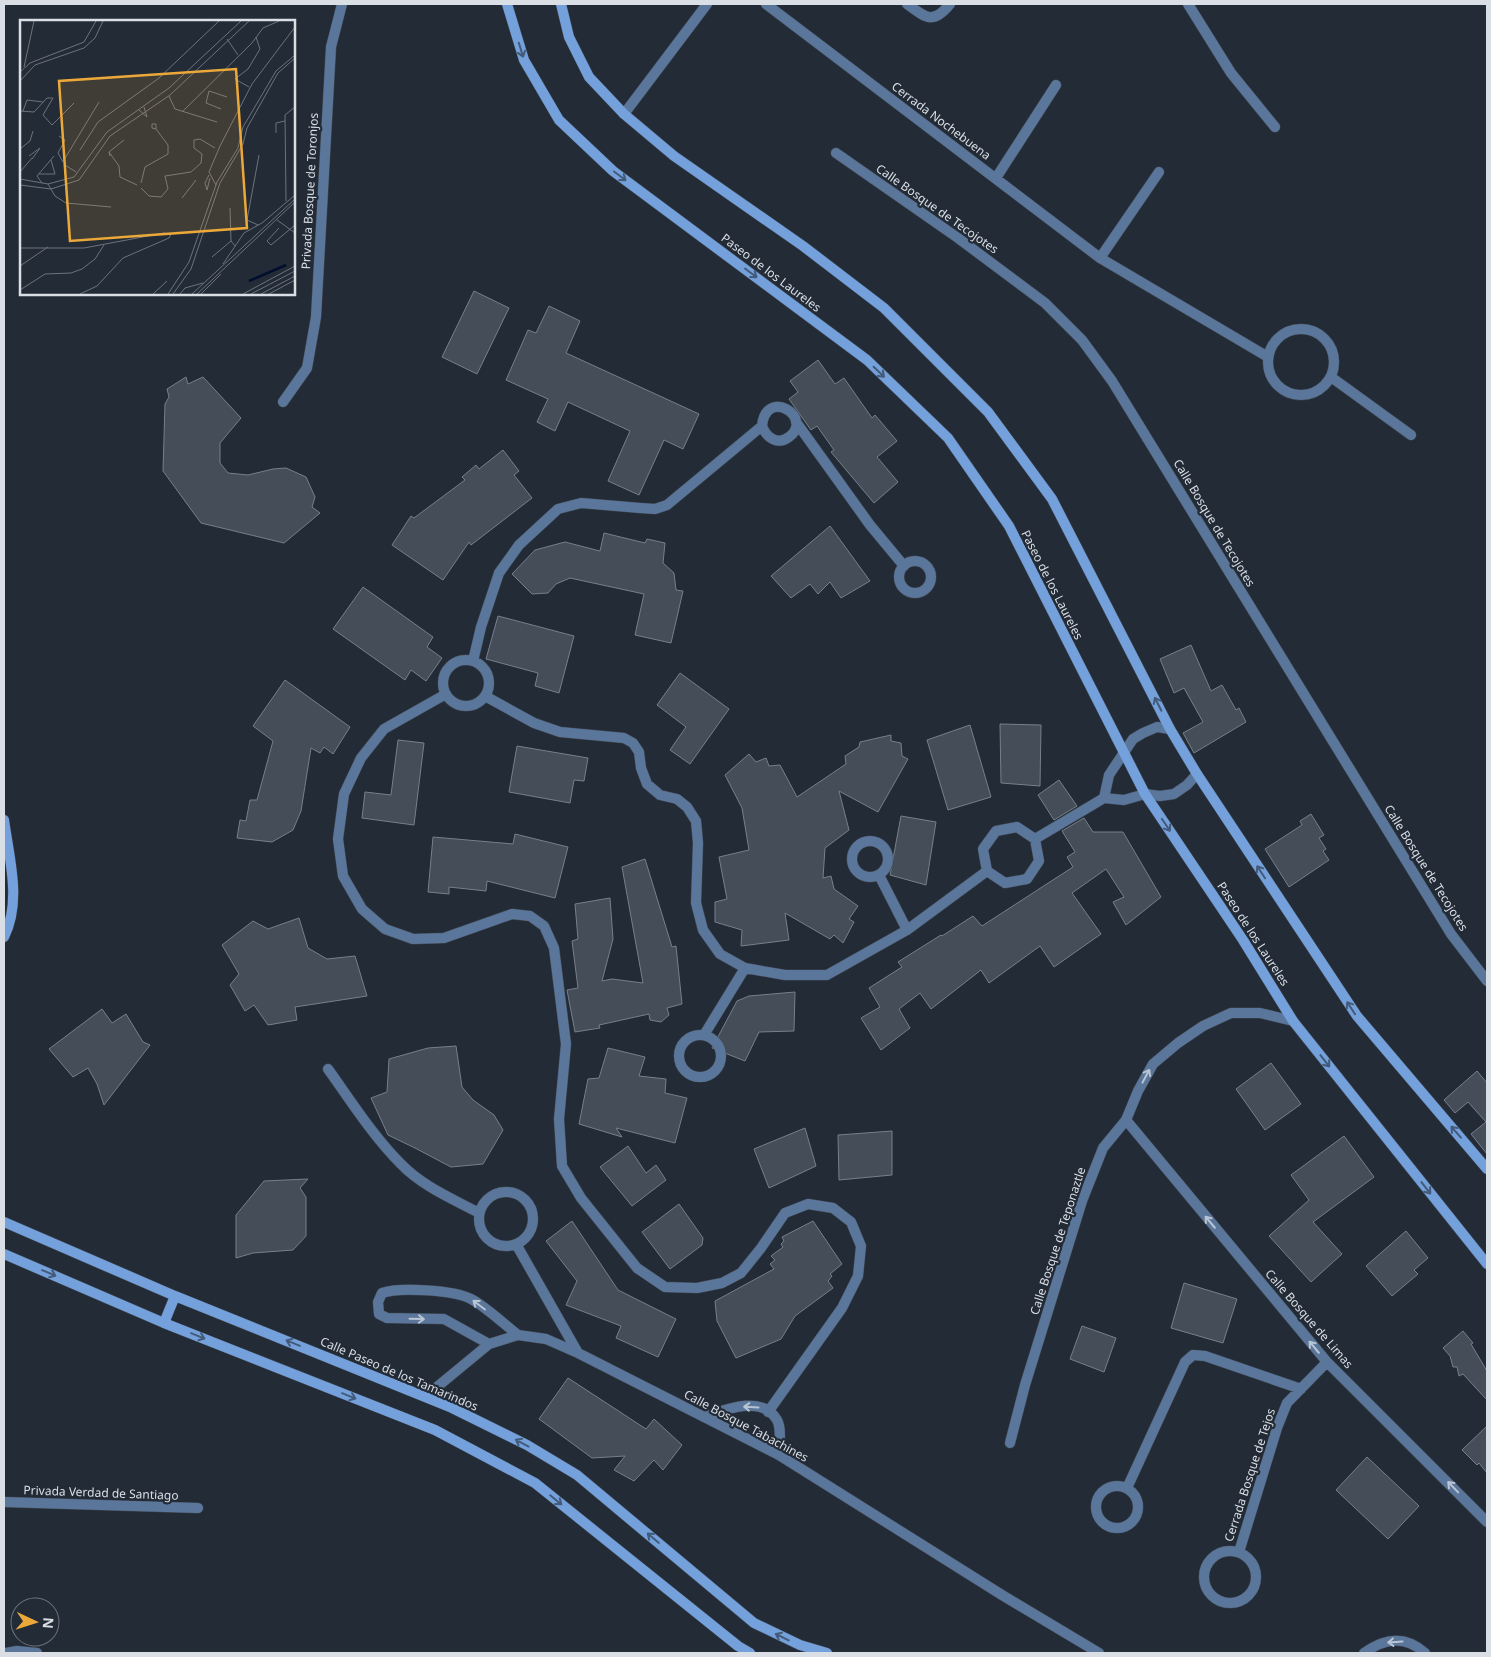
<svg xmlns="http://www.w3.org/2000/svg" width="1491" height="1657" font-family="'Noto Sans',sans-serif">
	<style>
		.building { fill: #444d58; stroke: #76808c }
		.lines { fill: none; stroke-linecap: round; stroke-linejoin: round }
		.street-casing { stroke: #404852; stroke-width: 11 }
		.secondary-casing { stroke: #404852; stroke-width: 11 }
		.street { stroke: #5a769b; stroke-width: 10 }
		.secondary { stroke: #74a1dc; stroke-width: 10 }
		.oneway { stroke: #435a78 }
		.oneway2 { stroke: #bac5d3 }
		.labels { text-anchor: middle; stroke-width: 4.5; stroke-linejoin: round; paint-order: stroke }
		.street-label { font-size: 12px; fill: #dadfe6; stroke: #232b36 }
		.inset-river { fill: none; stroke: #000f2f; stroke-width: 2.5 }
		.inset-road { fill: none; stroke: #6c737c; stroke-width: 1 }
		.view { fill: #eca93a; fill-opacity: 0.15; stroke: #eca93a; stroke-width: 2.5 }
		.inset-edge { fill: none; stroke: #dadfe6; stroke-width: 2.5 }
	</style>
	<rect width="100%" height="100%" fill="#232b36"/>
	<path class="building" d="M474 291 509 308 477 374 442 357Z
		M549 306 580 321 566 353 699 414 683 449 664 440 639 495 608 481 630 431 568 402 555 431 537 422 548 399 506 380 528 330 536 333Z
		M818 360 835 384 844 378 872 418 875 415 897 441 877 457 898 482 874 503 831 452 834 450 817 426 811 430 789 399 798 392 790 381Z
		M186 377 188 384 203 377 241 418 220 443V463L228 473 248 475 273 469 286 468 306 477 315 497 312 507 320 513 284 543 201 523 163 471 165 404 169 397 167 389Z
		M503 450 519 471 514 475 532 498 471 545 469 542 443 580 392 545 411 516 414 518 465 480 462 477 476 465 479 469Z
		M830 526 870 581 841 598 830 582 818 594 810 584 791 598 771 576Z
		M604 533 645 543 647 539 665 543 663 563 674 573 676 590 683 591 671 643 635 635 644 594 570 578 556 584 548 593 532 594 512 574 535 550 565 542 600 551Z
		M363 587 433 637 427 647 442 658 426 681 411 670 405 680 333 629Z
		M498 616 574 636 559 693 535 686 538 673 486 659Z
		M1191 645 1211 691 1222 685 1236 710 1239 708 1246 722 1194 753 1183 733 1203 722 1184 688 1174 693 1160 659Z
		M680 673 729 709 690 764 670 750 686 727 657 705Z
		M285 680 350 727 333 754 324 747 320 753 311 748 301 811 293 830 272 842 237 838 240 820 246 821 250 800H257L273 741 253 726Z
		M1000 724 1041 725 1040 786 1001 783Z
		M970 725 991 797 948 810 927 740Z
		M891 735V741L901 743 902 756 908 759 878 812 839 791 849 830 825 848 823 878 831 876 834 889 858 906 849 919 854 922 843 943 834 935 830 939 785 913 789 940 741 946 742 930 715 922V902L727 899 719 857 749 850 742 808 725 775 749 754 756 762 766 758 769 766 780 765 797 797 846 764 845 756 859 747 860 742Z
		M398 740 424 743 414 825 362 818 365 792 391 795Z
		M517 746 588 758 584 781 574 780 570 803 509 792Z
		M1059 780 1077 806 1054 820 1038 795Z
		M1311 814 1324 835 1319 838 1326 849 1323 851 1329 860 1289 887 1265 849 1302 825 1300 821Z
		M901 816 936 822 926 885 890 875Z
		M1084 818 1093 832H1123L1161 897 1126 925 1113 902 1124 897 1106 869 1072 893 1101 934 1054 967 1040 946 989 983 981 970 931 1009 920 993 899 1009 910 1028 881 1050 861 1018 880 1007 869 988 902 967 898 962 941 935 942 936 973 916 982 926 1073 867 1067 857 1075 852 1062 831Z
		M515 834 568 847 555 898 487 881 486 891 449 887V894L428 892 433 837 513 844Z
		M645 859 672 947 676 946 682 1004 667 1008 669 1015 661 1022 650 1020 649 1014 599 1025 600 1028 575 1032 567 990 578 988 572 941 578 939 575 904 610 898 613 939 602 981 612 979 643 983 622 867Z
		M299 918 308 948 327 959 355 956 367 996 295 1007 297 1020 268 1025 254 1005 245 1011 230 985 239 974 222 945 253 921 268 929Z
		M795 992 794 1031 759 1032 745 1061 712 1048 737 1001 749 996Z
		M102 1009 112 1023 126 1014 143 1042 150 1045 104 1105 97 1084 88 1068 73 1077 49 1049Z
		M456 1046 462 1087 473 1100 494 1115 503 1130 483 1164 451 1167 415 1148 388 1135 371 1098 387 1092 389 1059 428 1048Z
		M608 1048 645 1057 639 1076 666 1079 665 1093 687 1098 675 1143 616 1128 622 1137 579 1124 588 1079 599 1078Z
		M1271 1063 1301 1104 1265 1130 1236 1089Z
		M1477 1071 1487 1083V1154L1471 1134 1486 1122 1468 1102 1455 1113 1444 1100Z
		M805 1128 816 1166 769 1188 754 1149Z
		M892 1131V1175L839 1180 838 1135Z
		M1344 1136 1374 1177 1313 1222 1342 1254 1311 1282 1269 1236 1309 1200 1291 1175Z
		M628 1146 646 1173 656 1165 666 1180 632 1206 600 1167Z
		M308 1179 300 1188 306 1197V1236L293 1250 253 1253 236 1258V1215L264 1181Z
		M679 1204 703 1238 702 1245 670 1269 642 1232Z
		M572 1221 618 1290 676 1319 658 1357 616 1338 621 1326 566 1305 577 1281 546 1241Z
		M813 1221 842 1264 830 1274 832 1276 828 1281 833 1288 795 1316 781 1339 736 1358 717 1321 715 1301 774 1269 770 1264 775 1260 771 1256 783 1247 781 1244 784 1241 782 1237Z
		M1406 1231 1428 1258 1414 1270 1418 1274 1392 1296 1366 1266Z
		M1184 1283 1237 1299 1223 1343 1171 1328Z
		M1082 1326 1116 1338 1104 1372 1070 1359Z
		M1463 1331 1473 1343 1471 1344 1487 1371V1400L1463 1374 1459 1376 1457 1367H1453L1450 1356 1443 1348Z
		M568 1378 646 1429 654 1419 682 1445 663 1470 654 1460 634 1481 614 1470 625 1456 592 1458 539 1419Z
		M1487 1426V1473L1479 1463 1477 1465 1462 1450Z
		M1367 1457 1419 1506 1388 1539 1336 1490Z"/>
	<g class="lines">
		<defs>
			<path id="street" d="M766 4 1100 258 1268 357
				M907 4C926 18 933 25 950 4
				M1188 4 1231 73 1275 127
				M624 114 707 4
				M836 153 958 238 1045 303 1082 340 1112 381 1451 934 1487 981
				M996 178 1056 85
				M1100 258 1159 172
				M1268 362a33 33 0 1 1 66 0a33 33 0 1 1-66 0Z
				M1331 377 1411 435
				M283 402 307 368 316 317 331 47 342 4
				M796 422 870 525 904 566
				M899 577a16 16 0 1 1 32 0a16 16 0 1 1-32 0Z
				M443 683a23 23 0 1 1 46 0a23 23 0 1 1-46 0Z
				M473 661 481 627 499 573 519 545 558 509 581 503 640 508 655 509 667 505 762 426C766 386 815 418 789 437 777 446 766 437 762 426
				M446 694 384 729 361 758 344 794 338 839 343 876 362 909 385 929 413 939 444 938 512 914 530 916 544 926 554 948 566 1044 559 1119 562 1166 581 1198 637 1268 665 1287 697 1288 722 1283 741 1273 761 1248 785 1213 808 1204 833 1208 851 1222 861 1246 858 1276 842 1308 768 1412
				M485 696 534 723 560 732 624 738 633 743 639 752 641 768 647 784 660 795 677 799 687 807 696 821 698 843 696 903 703 930 720 954 745 968 785 975H827L907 930 987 871
				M1170 729 1157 727 1143 733 1133 739 1109 775 1104 798 1124 800 1145 794 1160 796 1174 794 1187 785 1197 774
				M1017 827 1035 839 1039 861 1027 879 1005 883 987 871 983 849 996 831Z
				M1035 839 1104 798
				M852 859a18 18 0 1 1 36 0a18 18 0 1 1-36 0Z
				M879 875 907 930
				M704 1035 745 968
				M679 1056a21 21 0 1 1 42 0a21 21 0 1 1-42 0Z
				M328 1069C351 1101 373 1136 401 1164 422 1186 453 1199 479 1213
				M1126 1120 1327 1362 1487 1522
				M479 1219a27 27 0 1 1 54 0a27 27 0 1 1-54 0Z
				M516 1244 578 1353
				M489 1344 444 1319 387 1318 379 1314 378 1302 382 1293C400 1287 454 1290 471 1299 485 1306 505 1325 518 1335
				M426 1396 489 1344 518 1335 546 1339 578 1353 779 1455 1002 1595 1099 1653
				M704 1417C724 1410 762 1394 777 1420 782 1429 779 1445 779 1455
				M1010 1443 1025 1385 1082 1201 1103 1148 1126 1120 1138 1091 1153 1064 1178 1043 1203 1026 1231 1013H1260L1293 1021
				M1096 1507a21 21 0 1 1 42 0a21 21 0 1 1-42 0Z
				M1127 1488 1185 1362 1193 1355 1205 1356 1301 1389
				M4 1502 198 1508
				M1204 1577a26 26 0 1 1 52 0a26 26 0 1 1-52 0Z
				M1239 1552 1277 1428 1287 1403 1327 1362
				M6 1653 17 1651 37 1653
				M1364 1653C1385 1638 1405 1635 1425 1653"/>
			<path id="secondary" d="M507 4 524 60 559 120 613 171 867 360 948 438 1009 526 1145 794 1243 940 1293 1021 1487 1264
				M561 4 569 37 589 77 624 114 674 156 803 246 884 308 988 412 1052 499 1170 729 1197 774 1357 1016 1487 1169
				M4 820C9 858 22 901 4 937
				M4 1222 175 1296 450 1407 527 1445 577 1475 754 1623 800 1645 827 1653
				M4 1254 164 1323 435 1430 535 1483 738 1646 750 1653
				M164 1323 175 1296"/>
		</defs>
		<use href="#street" class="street-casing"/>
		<use href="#secondary" class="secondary-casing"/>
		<use href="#street" class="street"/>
		<use href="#secondary" class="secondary"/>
	</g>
	<defs><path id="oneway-shaft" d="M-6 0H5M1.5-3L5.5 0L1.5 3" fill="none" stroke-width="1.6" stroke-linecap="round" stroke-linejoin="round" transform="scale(1.25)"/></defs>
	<g class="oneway">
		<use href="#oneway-shaft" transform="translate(521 50) rotate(73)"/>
		<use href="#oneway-shaft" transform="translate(620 176) rotate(37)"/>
		<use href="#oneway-shaft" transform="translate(751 273) rotate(37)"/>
		<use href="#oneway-shaft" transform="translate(879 372) rotate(44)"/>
		<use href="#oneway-shaft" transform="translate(1158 704) rotate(-117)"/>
		<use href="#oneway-shaft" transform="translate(1166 825) rotate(56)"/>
		<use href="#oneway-shaft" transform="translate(1261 872) rotate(-123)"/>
		<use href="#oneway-shaft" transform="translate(1351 1008) rotate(-123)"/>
		<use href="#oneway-shaft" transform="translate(1325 1061) rotate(52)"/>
		<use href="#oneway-shaft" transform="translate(1456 1132) rotate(-131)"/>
		<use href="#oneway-shaft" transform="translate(1426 1188) rotate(52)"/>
		<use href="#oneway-shaft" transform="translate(49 1273) rotate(23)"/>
		<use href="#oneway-shaft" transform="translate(198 1336) rotate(22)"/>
		<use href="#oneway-shaft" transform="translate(293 1343) rotate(-158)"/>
		<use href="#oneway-shaft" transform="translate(349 1396) rotate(22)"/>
		<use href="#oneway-shaft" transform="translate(522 1443) rotate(-152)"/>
		<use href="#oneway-shaft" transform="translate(556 1500) rotate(39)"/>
		<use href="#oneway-shaft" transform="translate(653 1538) rotate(-140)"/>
		<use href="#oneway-shaft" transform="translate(782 1637) rotate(-154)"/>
	</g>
	<g class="oneway2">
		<use href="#oneway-shaft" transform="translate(1146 1076) rotate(-62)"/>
		<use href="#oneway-shaft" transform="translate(1210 1222) rotate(-130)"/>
		<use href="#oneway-shaft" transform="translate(479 1305) rotate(-143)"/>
		<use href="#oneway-shaft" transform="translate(417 1319) rotate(1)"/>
		<use href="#oneway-shaft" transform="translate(1314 1347) rotate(-130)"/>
		<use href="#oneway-shaft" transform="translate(751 1407) rotate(-177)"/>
		<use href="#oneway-shaft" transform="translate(1453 1487) rotate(-134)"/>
		<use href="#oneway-shaft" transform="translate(1395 1642) rotate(176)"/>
	</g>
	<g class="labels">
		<g class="street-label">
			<text transform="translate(941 121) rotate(37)" y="4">Cerrada Nochebuena</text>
			<text transform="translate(310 191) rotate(-87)" y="4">Privada Bosque de Toronjos</text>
			<text transform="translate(937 209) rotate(35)" y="4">Calle Bosque de Tecojotes</text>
			<text transform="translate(771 273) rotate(37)" y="4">Paseo de los Laureles</text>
			<text transform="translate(1214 523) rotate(59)" y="4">Calle Bosque de Tecojotes</text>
			<text transform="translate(1052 585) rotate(63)" y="4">Paseo de los Laureles</text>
			<text transform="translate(1426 868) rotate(58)" y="4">Calle Bosque de Tecojotes</text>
			<text transform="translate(1253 934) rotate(57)" y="4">Paseo de los Laureles</text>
			<text transform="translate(1058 1241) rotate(-72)" y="4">Calle Bosque de Teponaztle</text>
			<text transform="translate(1309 1319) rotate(49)" y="4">Calle Bosque de Limas</text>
			<text transform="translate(399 1374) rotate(23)" y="4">Calle Paseo de los Tamarindos</text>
			<text transform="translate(746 1426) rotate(28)" y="4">Calle Bosque Tabachines</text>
			<text transform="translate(1250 1475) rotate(-72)" y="4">Cerrada Bosque de Tejos</text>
			<text transform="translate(101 1493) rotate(2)" y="4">Privada Verdad de Santiago</text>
		</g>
	</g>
	<g transform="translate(20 20)">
		<rect width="275" height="275" fill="#232b36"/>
		<path class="inset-river" d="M229 261 266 245"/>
		<path class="inset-road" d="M207 19 218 35M4 47 14 1M0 52 10 43 64 22 76 1M0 61 15 45 64 28 75 18 83 1M229 67 215 59 228 49 240 29 236 17M189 71 186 83 201 89M189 71 207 77M149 76 155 89 197 102M119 90 127 97 124 87M0 91 14 92 27 78H33L23 95 32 105 54 83M3 91 7 80 23 82M162 92 232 23 243 8 259 1M256 113V103L265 101M39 116 45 120 38 133 43 142M0 129 10 121 13 111M60 130 78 102 139 58 199 1M89 132 104 120M9 136 20 128 12 139M90 136 89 132 99 146 100 157 117 165M0 152 12 138M56 152 45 145 44 140 79 82M19 154H35L31 140M189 155 185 163 187 170 190 158M0 159 28 164 54 157 87 112 149 68 221 1M22 163 17 156 34 136M121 163 125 147 148 134V125L136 109 132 108V104H136V109M28 164 35 176 46 183 91 187M0 165 31 169 59 160 90 116 150 75 229 1M196 165 189 152 200 126 232 64 275 7M121 168 129 176 141 177 148 169 145 156 171 152 181 143 182 134 174 128V120L180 119 195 128M162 178 176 160M266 181 265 95 275 87M210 188 211 221 215 226M257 200 275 213M238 205 227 200 239 135M259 208 247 221 251 225 275 205M0 228H64L144 213 151 214 149 218 103 238 77 266 60 274M192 237 211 221M203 244 224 213 242 203 275 175M0 246 28 227M0 270 25 254 51 253 62 249 75 239 84 225M133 274 147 261M148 274 169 242 197 162 218 128 223 107 256 51 275 35M153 274 171 249 200 163 223 124 227 108 258 53 275 38M160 274 165 268 183 263M172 274 275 179M177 274 275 182M181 274 201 254M223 274 275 246M231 274 275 251M241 274 275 256M249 274 275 260"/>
		<path class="view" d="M216 49 227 208 50 221 39 61Z"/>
		<rect width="275" height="275" class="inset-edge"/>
	</g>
	<rect width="1491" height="1657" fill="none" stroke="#dadfe6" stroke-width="10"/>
	<g transform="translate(35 1622) rotate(94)"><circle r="24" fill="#232b36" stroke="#6c737c"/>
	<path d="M0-4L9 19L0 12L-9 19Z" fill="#eca93a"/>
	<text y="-8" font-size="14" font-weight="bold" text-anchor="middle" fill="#dadfe6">N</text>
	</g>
</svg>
